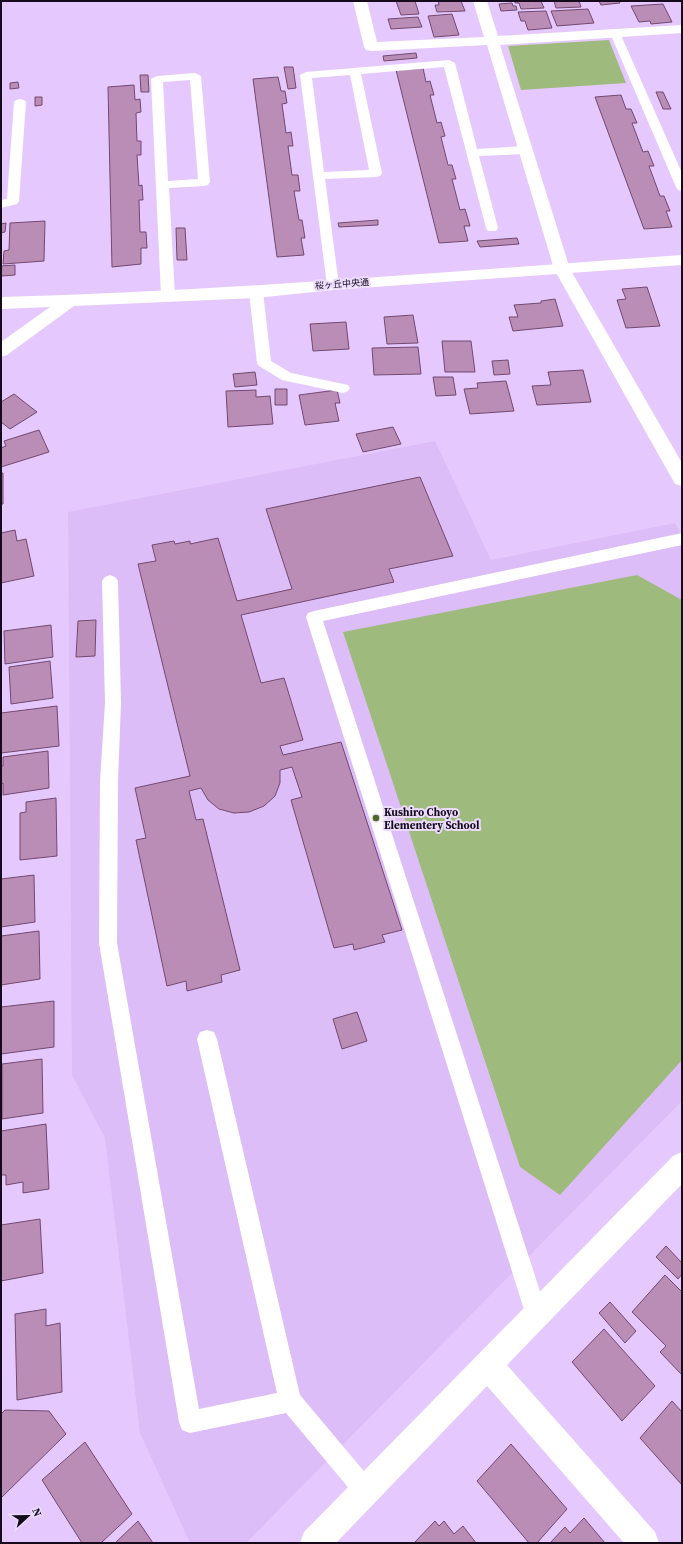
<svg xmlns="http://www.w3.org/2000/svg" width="683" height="1544" font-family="'Source Serif 4','Noto Sans JP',serif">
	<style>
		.built { fill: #ddbdf8 }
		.green { fill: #9ebb7d }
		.building { fill: #ba8db7; stroke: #72496f }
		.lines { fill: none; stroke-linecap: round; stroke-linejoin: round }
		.lane { fill: #fff; fill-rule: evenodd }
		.street { fill: #fff; fill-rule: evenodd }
		.secondary { fill: #fff; fill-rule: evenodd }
		.poi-dot { fill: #4d6c21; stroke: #ecdbfc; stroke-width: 1.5 }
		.labels { text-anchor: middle; stroke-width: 4; stroke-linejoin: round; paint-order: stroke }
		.far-street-label { font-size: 9px; fill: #150b1d; stroke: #ecdbfc }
		.poi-label { font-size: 11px; font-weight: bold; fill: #150b1d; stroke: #ecdbfc; text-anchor: start }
	</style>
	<rect width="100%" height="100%" fill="#e5c9fe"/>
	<path class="built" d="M435 441 491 560 675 523 682 536V1101L246 1543H190L140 1433 105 1138 72 1075 68 512Z"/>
	<path class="green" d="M609 40 626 83 521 90 508 46Z
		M637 575 682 600V1060L560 1195 520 1167 343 632Z"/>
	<path class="building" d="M396 1H415L419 14 401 15Z
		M438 1H461L465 11 437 12 435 5H439Z
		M515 1H541L544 8 521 9 519 3H515Z
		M554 1H579L581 7 556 8Z
		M599 1H619L620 3 601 5Z
		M512 3 513 6H516L517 10 501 11 499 4Z
		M663 4 672 22 651 24 650 21 639 22 631 6Z
		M588 9 594 23 557 26 551 11Z
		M546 11 552 28 528 30 525 21H521L518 12Z
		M452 14 459 35 434 37 428 16Z
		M418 17 422 27 391 29 388 19Z
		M416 53 417 58 384 61 383 56Z
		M284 67H293L296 88 288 89Z
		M423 68 426 82 430 81 434 95H430L437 123 441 122 445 136 441 137 448 165H452L456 179H452L460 210 465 209 470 226H464L468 241 439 243 396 70Z
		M140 75H148L149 92H141Z
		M278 77 281 91H285L287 103 282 104 286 133 291 132 293 146H288L292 175H298L300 191H294L299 220H302L305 238H301L304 255 277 257 253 79Z
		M18 82 19 88 10 89V83Z
		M134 85 135 100 140 99 141 112 136 113 137 141H141V155H137L139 186 142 185 143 200H139L140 232H146L147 248H141V264L112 267 108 87Z
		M656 92H663L671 109H663Z
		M621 95 626 109H631L637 123H632L643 152 648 151 654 166H649L660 196H664L670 211H666L672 227 644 229 595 97Z
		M35 97H42V105L35 106Z
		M378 220V225L339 227 338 223Z
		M45 221 44 261 3 264 4 251 9 250 10 223Z
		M6 223 5 232 1 233V224Z
		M176 228H185L187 260H177Z
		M517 238 519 244 480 247 477 241Z
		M15 265V275L1 276V266Z
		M647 287 660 326 626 328 617 300 626 299 622 289Z
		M555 299 563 326 513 331 509 317H518L514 305 541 303V301Z
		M413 315 418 343 387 344 384 317Z
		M346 322 349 349 313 351 310 324Z
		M442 341H471L475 372H445Z
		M418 347 421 374 374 375 372 348Z
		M508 360 510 374 494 375 492 361Z
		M583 370 591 402 537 405 532 386 551 385 548 372Z
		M255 372 257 385 235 387 233 374Z
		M433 377H453L456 395 436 396Z
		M506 381 514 411 470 414 464 389 478 388 477 383Z
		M275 389H287V405H275Z
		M256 390V397L270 396 273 424 228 427 226 391Z
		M337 390 340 403H335L339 421 305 425 299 395Z
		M14 394 37 412 10 429 1 422V402Z
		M393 427 401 444 363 452 356 434Z
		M39 430 49 452 1 467V448L6 446 4 441Z
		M1 473H3V504H1Z
		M420 477 453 556 389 569 394 582 241 615 261 683 284 678 303 740 280 746 283 755 341 742 402 930 382 935 385 942 354 950 353 944 334 948 291 800 302 797 292 767 280 770V783L275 796 264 806 249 812 234 813 219 809 208 800 201 788 189 791 196 820 203 819 240 970 221 975 222 982 187 991 186 981 167 986 136 840 146 838 135 788 190 776 138 564 156 561 152 545 174 541 175 544 190 541V544L218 538 237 601 292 589 266 509Z
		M15 530 17 541 26 539 34 576 1 583V533Z
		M96 620 95 656 76 657 78 621Z
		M51 625 53 657 5 664 4 631Z
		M50 661 53 698 11 704 9 667Z
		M57 706 59 746 1 753V713Z
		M48 751 49 788 3 795V783L1 784V766H3V757Z
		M56 798 57 856 20 860V813L26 812V802Z
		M34 875 35 922 1 927V879Z
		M39 931 40 979 1 985V936Z
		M54 1001V1047L1 1054V1007Z
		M357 1012 367 1041 342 1049 333 1019Z
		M42 1059 43 1113 2 1119V1064Z
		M46 1124 49 1189 23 1193V1182L6 1185V1175H1V1131Z
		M40 1219 43 1273 1 1281V1225Z
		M666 1246 682 1263V1274L678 1279 656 1257Z
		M665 1275 682 1292V1375L660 1352 666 1346 632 1312Z
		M610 1302 636 1331 625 1343 599 1313Z
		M46 1309V1326L60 1323 62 1392 17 1400 15 1314Z
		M604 1329 655 1386 622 1421 572 1362Z
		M672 1401 682 1412V1485L640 1438Z
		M5 1410 49 1411 66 1434 1 1498V1414Z
		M85 1442 132 1514 101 1543H82L42 1480Z
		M511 1444 567 1509 537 1543H529L477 1481Z
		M584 1518 605 1543H550L565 1527 570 1533Z
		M138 1521 153 1543H115Z
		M435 1521 439 1526 444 1521 454 1534 463 1526 476 1543H414Z"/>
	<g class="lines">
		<path class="lane" d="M615 30 620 33 682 173V191L678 190 676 187 610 33Z
			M449 60 455 63 477 149 525 146 529 147 531 150 529 153 525 154 479 156 498 228 496 231H488L486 228 444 67 361 74 382 173 380 176 376 177 325 179 339 285 338 288 333 289 328 288 327 285 300 75 306 72ZM350 75 369 170 324 172 312 78Z
			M195 73 201 76 210 182 208 185 204 186 169 188 175 296 173 299 168 300 163 299 161 296 151 79 157 76ZM190 80 198 179 168 181 163 82Z
			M20 99 24 100 26 102 19 201 17 204 1 208V200L7 199 14 102 16 100Z
			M256 288 261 289 263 292 271 361 291 373 348 385 350 388 348 391 343 393 282 380 259 366 257 363 249 292 251 289Z
			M682 533V545L323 621 548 1316 545 1324 537 1327 529 1324 526 1316 306 617 308 613 314 611Z
			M110 575 115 577 118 581 121 703 118 781 117 943 199 1409 277 1393 197 1039 200 1032 207 1030 214 1032 217 1039 300 1395 373 1482 376 1490 373 1498 365 1501 357 1498 286 1413 190 1433 182 1430 179 1422 99 943 100 781 105 703 102 581 105 577Z"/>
		<path class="street" d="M353 1H367L377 42 484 37 473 1H487L498 36 682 25V33L500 45 570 269 682 463V486L675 484 554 269 487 45 371 51 366 50 364 47Z
			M682 1152V1184L507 1365 655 1532 659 1543H624L487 1386 336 1543H300L304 1532 673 1156Z"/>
		<path class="secondary" d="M682 255V265L333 290 256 298 74 306 7 355 1 357V342L50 307 1 309V297C228 291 455 271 682 255Z"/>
	</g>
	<circle class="poi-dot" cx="376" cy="818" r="4"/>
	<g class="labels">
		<g class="far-street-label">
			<text transform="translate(342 284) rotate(-4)" y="3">桜ヶ丘中央通</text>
		</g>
		<g class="poi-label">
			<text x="384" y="816">Kushiro Choyo<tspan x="384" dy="13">Elementery School</tspan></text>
		</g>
	</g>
	<rect width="683" height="1544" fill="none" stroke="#150b1d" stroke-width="4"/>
	<g transform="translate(28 1516) rotate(68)" stroke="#ecdbfc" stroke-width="3" paint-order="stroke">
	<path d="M0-3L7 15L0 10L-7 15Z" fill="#150b1d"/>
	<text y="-6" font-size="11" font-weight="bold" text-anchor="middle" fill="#150b1d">N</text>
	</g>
</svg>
